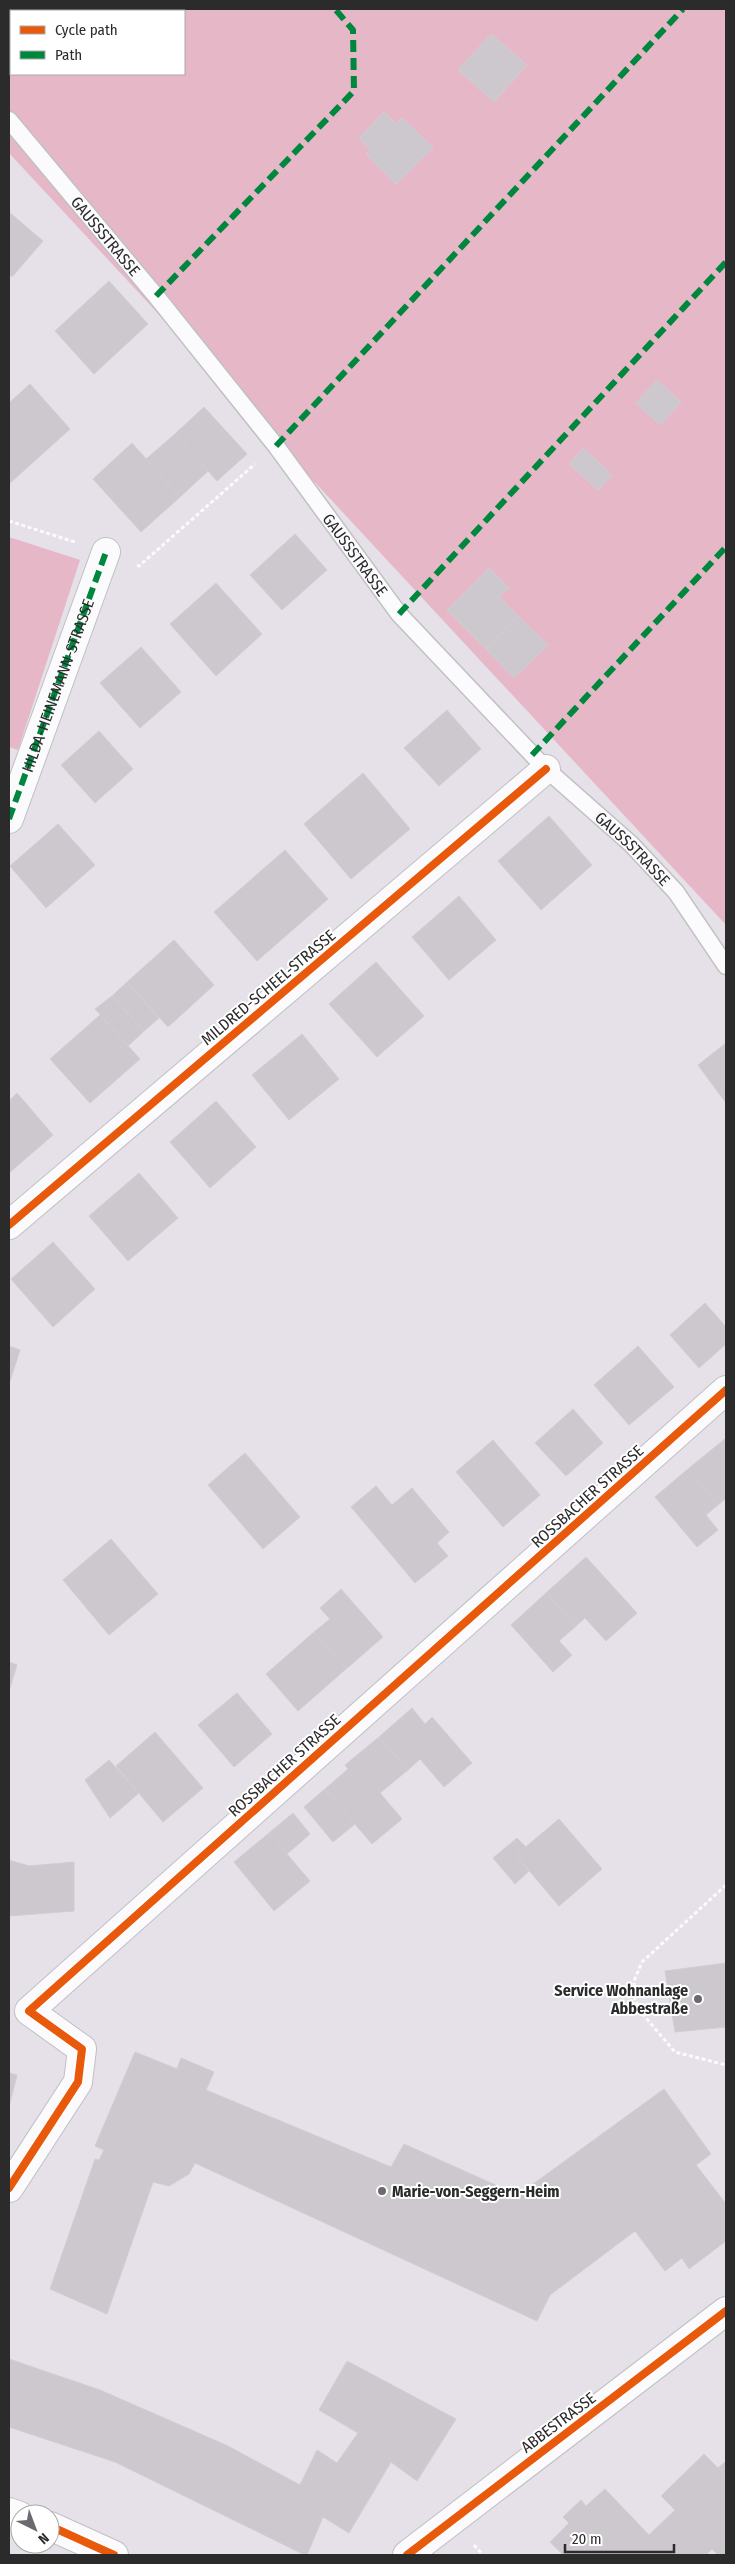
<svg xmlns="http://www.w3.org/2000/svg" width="735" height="2564" font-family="'Fira Sans Condensed',sans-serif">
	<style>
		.green { fill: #e6b7c7; fill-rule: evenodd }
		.building { fill: #ccc8ce; stroke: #d2ccd4 }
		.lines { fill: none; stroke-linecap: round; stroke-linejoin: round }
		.lane-casing { stroke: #c0c0c1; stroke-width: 19 }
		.street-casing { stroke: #c0c0c1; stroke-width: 30 }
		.secondary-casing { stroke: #c0c0c1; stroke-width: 30 }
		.path { stroke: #fbfafc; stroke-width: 3; stroke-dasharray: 4 2.5; stroke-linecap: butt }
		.lane { stroke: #fbfafc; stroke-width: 16 }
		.street { stroke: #fbfafc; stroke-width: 28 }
		.secondary { stroke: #fbfafc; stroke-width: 28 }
		.quiet { stroke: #00873e; stroke-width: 6; stroke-dasharray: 12 6; stroke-linecap: butt }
		.cycleway-casing { stroke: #fff; stroke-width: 11 }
		.cycleway { stroke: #e8590c; stroke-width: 8 }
		.poi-dot { fill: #6c6a6e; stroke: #fff; stroke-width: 2 }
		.labels { text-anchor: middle; stroke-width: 4; stroke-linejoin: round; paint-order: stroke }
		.street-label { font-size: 16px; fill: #2b2b2b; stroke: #fff }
		.poi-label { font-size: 16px; font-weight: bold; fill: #2b2b2b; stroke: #fff; text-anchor: end }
	</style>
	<rect width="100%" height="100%" fill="#e6e0e9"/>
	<path class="green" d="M9 9H726V925L9 153ZM11 11H184V74H11Z
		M9 537 80 560 18 750 9 747Z"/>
	<path class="building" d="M491 34 527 65 494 102 458 70Z
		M384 112 396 124 402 118 433 147 396 184 366 154 370 150 359 138Z
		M9 212 43 241 12 277 9 274Z
		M109 281 148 324 94 374 55 331Z
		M657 380 681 402 660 425 636 403Z
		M30 384 70 429 9 484V403Z
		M204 407 247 454 217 481 175 434Z
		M175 434 208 471 180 497 146 459Z
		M132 443 180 497 141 532 93 479Z
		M583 448 612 475 598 490 569 464Z
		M295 534 327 570 282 610 250 575Z
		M489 568 509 588 499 597 518 616 486 649 447 610Z
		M216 583 262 634 216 676 170 624Z
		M518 616 548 645 514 678 486 649Z
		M141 647 181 692 140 728 100 683Z
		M447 710 481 749 439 786 404 748Z
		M99 731 133 769 95 803 61 765Z
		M363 773 410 829 351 879 304 824Z
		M549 816 592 865 541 910 498 861Z
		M58 824 95 865 46 908 10 866Z
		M285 850 328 899 257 961 214 912Z
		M459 896 496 940 449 980 412 937Z
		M174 940 214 985 168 1027 127 982Z
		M376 962 424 1016 377 1057 329 1004Z
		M127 982 159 1018 144 1031 112 996Z
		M112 996 144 1031 128 1046 95 1009Z
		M100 1015 140 1059 90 1103 50 1059Z
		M302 1034 339 1079 289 1120 252 1075Z
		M726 1043V1103L698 1065Z
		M17 1093 53 1135 9 1173V1101Z
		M216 1101 256 1147 210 1188 170 1142Z
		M139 1173 178 1218 128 1261 89 1216Z
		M53 1242 95 1289 53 1327 11 1279Z
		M705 1303 726 1327V1344L699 1368 670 1335Z
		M9 1346 20 1350 9 1384Z
		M638 1346 674 1387 629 1425 594 1385Z
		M573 1409 603 1443 566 1476 535 1443Z
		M726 1438V1498L718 1505 688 1469Z
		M493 1440 540 1495 503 1527 456 1472Z
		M245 1453 300 1517 263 1549 208 1485Z
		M688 1469 718 1505 706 1515 718 1530 697 1547 655 1497Z
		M376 1486 392 1505 412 1488 449 1532 437 1543 448 1556 415 1583 351 1507Z
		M111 1539 158 1594 109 1635 63 1580Z
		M586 1557 637 1613 606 1641 585 1618 576 1626 546 1593Z
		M341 1589 383 1637 346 1669 314 1632 330 1619 320 1608Z
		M546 1593 576 1626 559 1641 572 1655 553 1672 511 1625Z
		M314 1632 346 1669 298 1711 266 1674Z
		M9 1662 17 1665 9 1691Z
		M237 1693 272 1734 234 1767 198 1725Z
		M412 1708 425 1724 432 1717 472 1763 444 1787 420 1759 408 1770 379 1737Z
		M155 1732 203 1788 163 1822 116 1766Z
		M379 1737 408 1770 380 1793 402 1819 372 1844 325 1789 348 1769 345 1765Z
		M109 1760 139 1793 110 1818 85 1780Z
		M325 1789 355 1824 333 1842 304 1807Z
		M293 1813 310 1834 287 1854 269 1833Z
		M559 1819 602 1869 559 1906 516 1855Z
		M269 1833 310 1881 274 1911 234 1862Z
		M517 1838 526 1847 516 1855 529 1871 515 1884 493 1858Z
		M9 1860 29 1866 74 1862V1911L9 1916Z
		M726 1963V2027L675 2032 665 1971Z
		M135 2052 177 2069 181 2058 214 2072 206 2090 391 2167 404 2144 518 2195 664 2089 711 2154 696 2165 726 2204V2241L689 2269 682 2258 665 2271 635 2231 550 2295 537 2321 195 2163 189 2174 169 2186 153 2182 107 2314 50 2289 95 2159 99 2160 104 2150 95 2146Z
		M9 2073 17 2075 9 2107Z
		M9 2359 100 2390 228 2446 300 2485 317 2450 337 2463 358 2433 319 2410 347 2361 456 2419 417 2481 391 2462 349 2533 323 2517 307 2555H305L115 2462 9 2427Z
		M704 2454 718 2468 726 2461V2555H718L712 2549 706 2555H563L550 2542 569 2523 563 2517 581 2500 586 2506 605 2489 649 2535 675 2510 661 2496Z"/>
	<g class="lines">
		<defs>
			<g id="lane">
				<path id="s1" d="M9 120 156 296 276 446 399 614 546 769 631 844 676 892 726 966"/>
			</g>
			<path id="street" d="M9 819 106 552
				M9 1225 546 769
				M9 2188 78 2082 82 2049 29 2011 726 1390
				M407 2555 726 2311"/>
			<path id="secondary" d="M9 2512 20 2516
				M50 2526 114 2555"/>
		</defs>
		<use href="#lane" class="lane-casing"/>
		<use href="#street" class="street-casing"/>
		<use href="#secondary" class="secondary-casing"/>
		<path class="path" d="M9 521 75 542
			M137 565 139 566 255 464
			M726 1885 642 1962 634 1981 635 1999 640 2011 675 2052 726 2065
			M474 2545 483 2555"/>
		<use href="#lane" class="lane"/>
		<use href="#street" class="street"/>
		<use href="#secondary" class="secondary"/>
		<g class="quiet">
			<path d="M156 296 354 91 353 30 335 9"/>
			<path d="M276 446 683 9"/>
			<path d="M399 614 726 262"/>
			<path d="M532 755 726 547"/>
			<path id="s2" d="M9 819 106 552"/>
		</g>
		<defs>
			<path id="cycleway" d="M9 1225 546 769
				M9 2188 78 2082 82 2049 29 2011 726 1390
				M50 2526 114 2555
				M407 2555 726 2311"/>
		</defs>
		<use href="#cycleway" class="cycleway-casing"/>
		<use href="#cycleway" class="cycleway"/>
	</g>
	<g class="poi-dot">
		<circle cx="698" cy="1999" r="5"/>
		<circle cx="382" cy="2191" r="5"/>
	</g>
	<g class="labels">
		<g class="street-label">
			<text dy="6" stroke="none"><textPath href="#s1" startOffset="151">GAUSSSTRASSE</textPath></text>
			<text dy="6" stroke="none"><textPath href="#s1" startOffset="556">GAUSSSTRASSE</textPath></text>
			<text dy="6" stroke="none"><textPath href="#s2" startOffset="142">HILDA-HEINEMANN-STRASSE</textPath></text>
			<text dy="6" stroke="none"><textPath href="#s1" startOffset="961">GAUSSSTRASSE</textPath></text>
			<text transform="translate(268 987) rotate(-40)" y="6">MILDRED-SCHEEL-STRASSE</text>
			<text transform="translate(587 1496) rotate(-42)" y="6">ROSSBACHER STRASSE</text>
			<text transform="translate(284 1765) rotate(-42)" y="6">ROSSBACHER STRASSE</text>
			<text transform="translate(558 2422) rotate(-37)" y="6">ABBESTRASSE</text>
		</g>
		<g class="poi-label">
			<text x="688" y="1996">Service Wohnanlage<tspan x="688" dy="18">Abbestraße</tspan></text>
			<text x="392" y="2197" text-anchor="start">Marie-von-Seggern-Heim</text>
		</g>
	</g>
	<rect width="735" height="2564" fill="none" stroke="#2b2b2b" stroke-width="20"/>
	<rect x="10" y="10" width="175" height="65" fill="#ffffff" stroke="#aaaaaa"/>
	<rect x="20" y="26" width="25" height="8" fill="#e8590c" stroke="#aaaaaa"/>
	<text x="55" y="35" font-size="15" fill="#2b2b2b">Cycle path</text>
	<rect x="20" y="51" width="25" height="8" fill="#00873e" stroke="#aaaaaa"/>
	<text x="55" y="60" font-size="15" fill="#2b2b2b">Path</text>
	<g transform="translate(35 2529) rotate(138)"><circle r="24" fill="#ffffff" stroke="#aaaaaa"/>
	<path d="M0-4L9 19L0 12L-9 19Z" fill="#6c6a6e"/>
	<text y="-8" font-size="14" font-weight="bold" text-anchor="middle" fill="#2b2b2b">N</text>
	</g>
	<path d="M565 2544v8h109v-8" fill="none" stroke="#2b2b2b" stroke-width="2.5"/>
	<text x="572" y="2544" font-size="15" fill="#2b2b2b" stroke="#ffffff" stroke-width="4" paint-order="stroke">20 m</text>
</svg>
